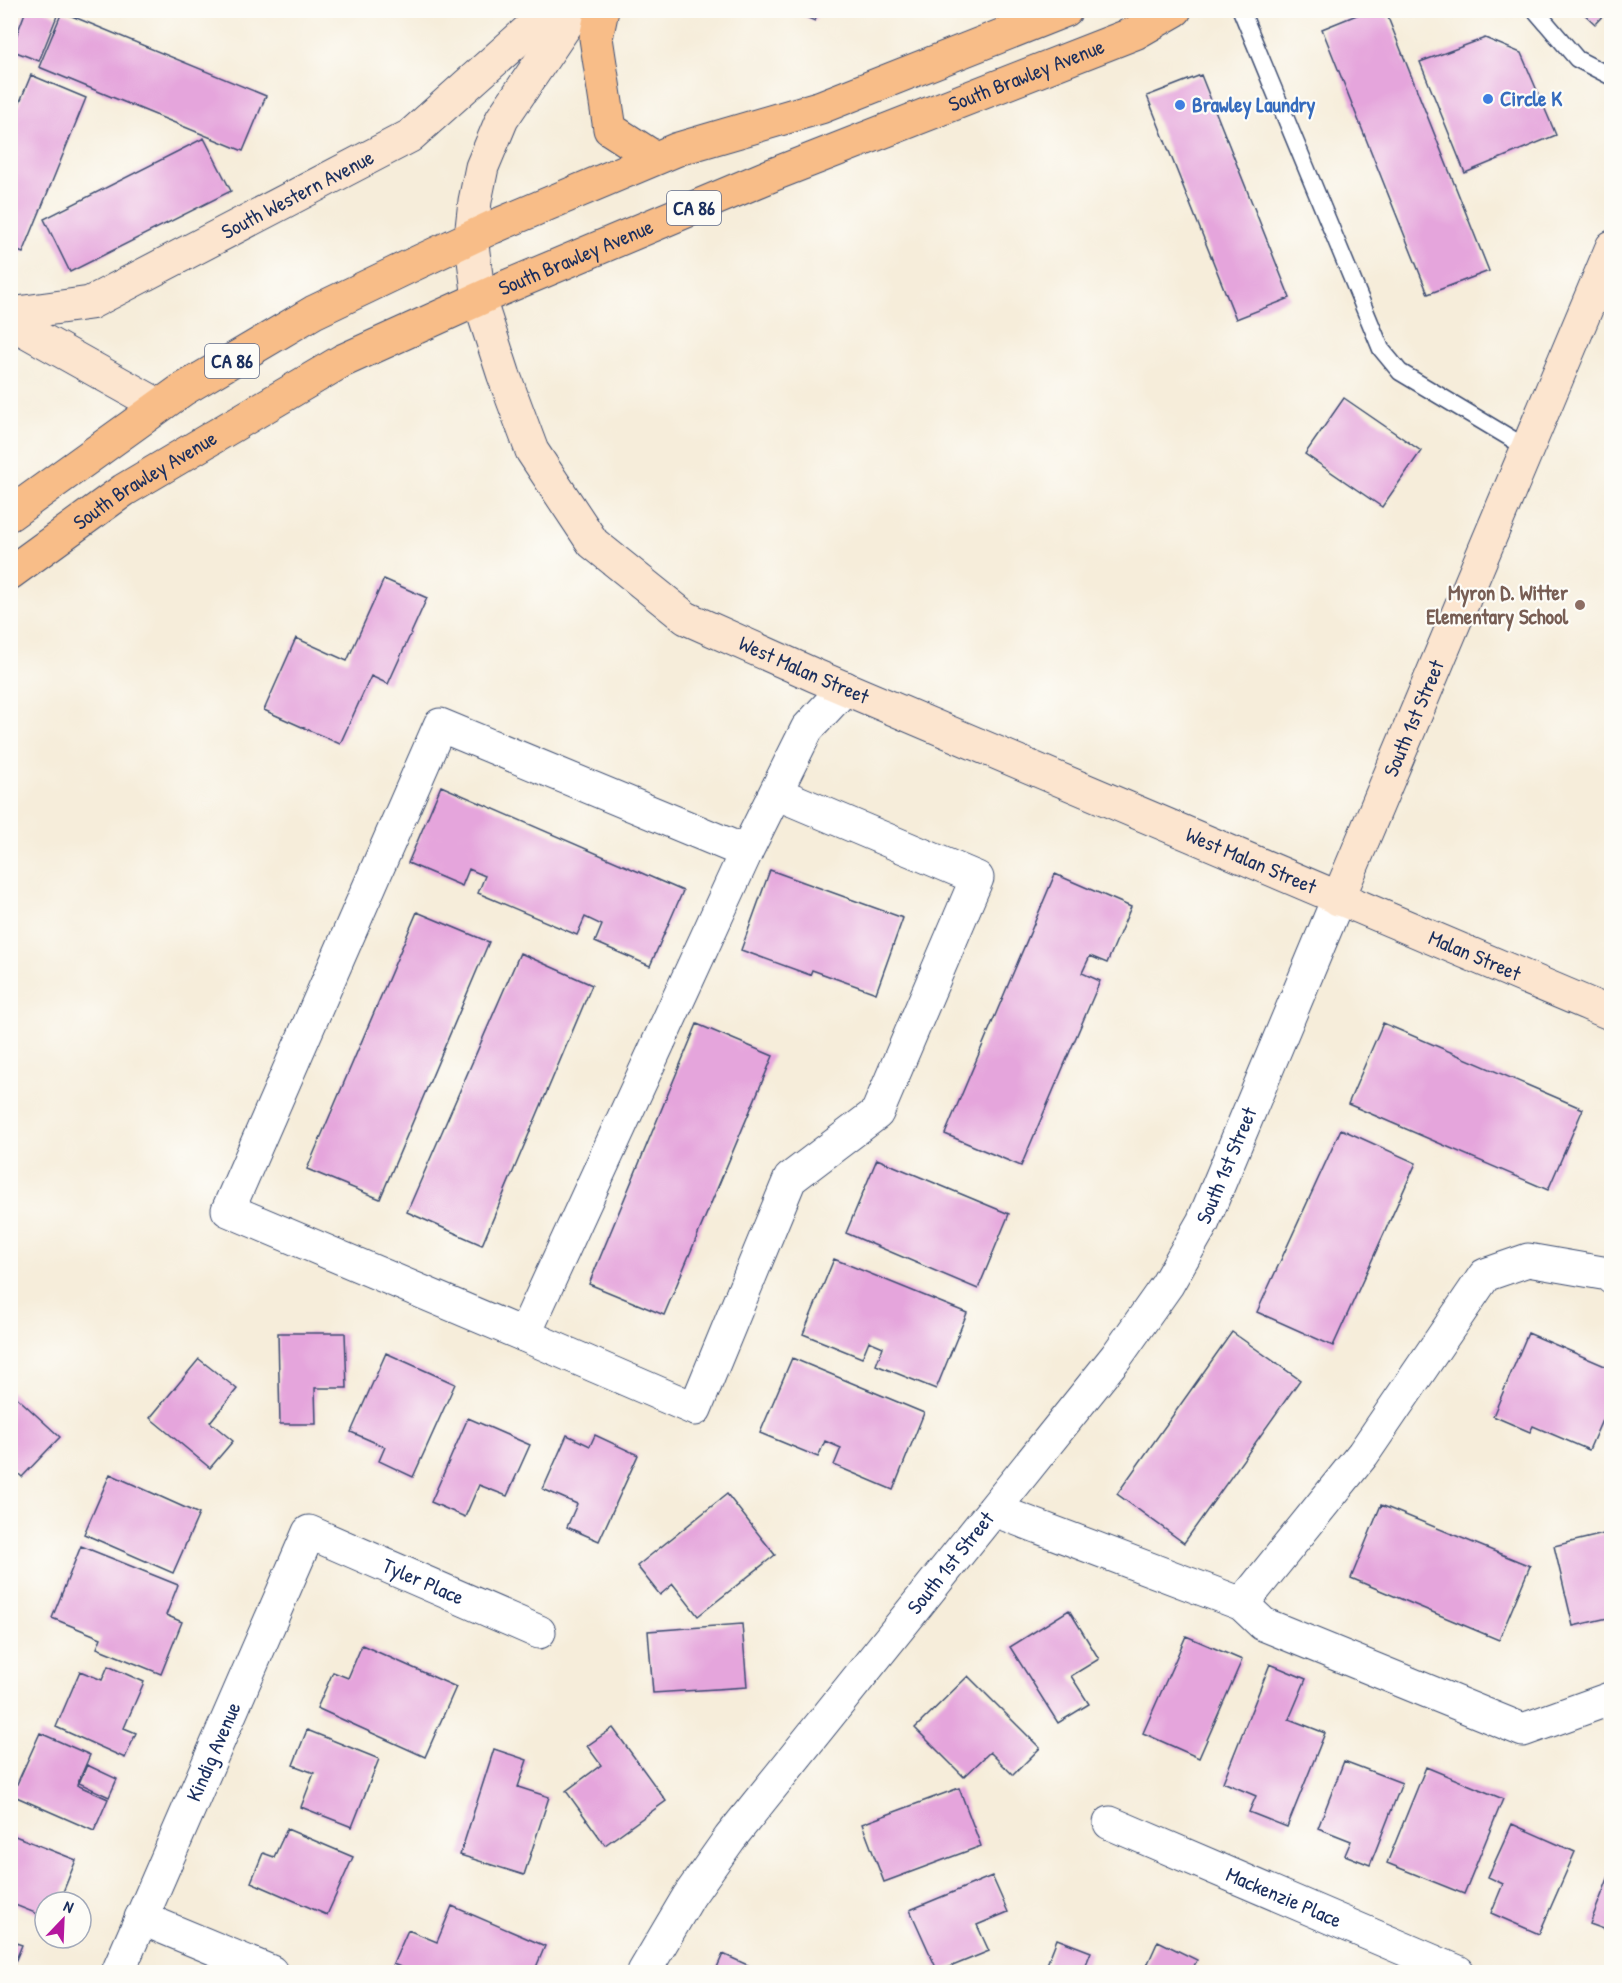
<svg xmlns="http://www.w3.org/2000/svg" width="1622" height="1983" font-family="'Patrick Hand',sans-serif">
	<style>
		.building { fill: #e5a5dc }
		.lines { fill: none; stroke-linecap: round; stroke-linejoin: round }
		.lane-casing { stroke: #3c4c71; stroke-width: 19 }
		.street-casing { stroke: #3c4c71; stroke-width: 35 }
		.secondary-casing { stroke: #3c4c71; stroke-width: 35 }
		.highway-casing { stroke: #3c4c71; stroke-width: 35 }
		.lane { stroke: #fff; stroke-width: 16 }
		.street { stroke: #fff; stroke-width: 33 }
		.secondary { stroke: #fce5cf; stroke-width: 33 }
		.highway { stroke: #f8bd88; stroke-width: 33 }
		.shop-dot { fill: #3f7fe0; stroke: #fdfcf7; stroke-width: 2 }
		.education-dot { fill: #8d6e63; stroke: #fdfcf7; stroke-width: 2 }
		.labels { text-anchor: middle; stroke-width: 4.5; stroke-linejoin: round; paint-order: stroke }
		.shield { fill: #fdfcf7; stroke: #5f6c8c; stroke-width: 1.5 }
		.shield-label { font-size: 20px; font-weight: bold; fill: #1b2f5e }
		.street-label { font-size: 21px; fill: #1b2f5e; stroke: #fdfcf7 }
		.shop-label { font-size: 21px; font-weight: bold; fill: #366cbe; stroke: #fdfcf7; text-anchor: start }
		.education-label { font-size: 21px; font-weight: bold; fill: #785e54; stroke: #fdfcf7; text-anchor: end }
	</style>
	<rect width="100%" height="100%" fill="#fdfcf7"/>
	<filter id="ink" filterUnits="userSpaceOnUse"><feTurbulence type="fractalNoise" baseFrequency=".0167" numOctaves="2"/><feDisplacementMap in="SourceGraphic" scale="12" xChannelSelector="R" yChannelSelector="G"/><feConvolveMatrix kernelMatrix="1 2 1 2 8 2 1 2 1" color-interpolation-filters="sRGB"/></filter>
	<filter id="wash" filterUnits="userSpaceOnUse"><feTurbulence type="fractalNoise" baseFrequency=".008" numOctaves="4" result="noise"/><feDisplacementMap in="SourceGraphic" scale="24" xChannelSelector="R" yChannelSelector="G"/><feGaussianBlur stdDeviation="1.35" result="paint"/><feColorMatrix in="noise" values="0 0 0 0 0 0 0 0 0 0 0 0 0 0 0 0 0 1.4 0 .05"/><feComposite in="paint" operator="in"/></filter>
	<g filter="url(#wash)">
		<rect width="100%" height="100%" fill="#f6edda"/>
		<g id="blocks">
			<path class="building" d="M26 10H44L57 16 39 61 11 50Z
				M790 10H819L815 21Z
				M1369 10H1385L1489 271 1428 294 1322 29Z
				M1580 10H1608L1595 24Z
				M62 12 266 96 243 151 39 67Z
				M1485 38 1521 53 1556 135 1465 173 1420 62Z
				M31 75 86 98 23 253 10 248V126Z
				M1201 75 1290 298 1236 319 1147 96Z
				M204 138 231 191 70 272 44 219Z
				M1344 398 1421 451 1382 507 1305 454Z
				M384 579 427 598 388 684 371 676 340 744 264 710 296 638 347 661Z
				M441 786 683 891 650 966 595 942 602 925 585 917 577 935 478 893 485 876 469 869 462 886 408 863Z
				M770 870 903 918 876 993 812 970 810 975 741 950Z
				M1055 874 1131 907 1107 963 1090 956 1082 973 1100 981 1021 1166 945 1134Z
				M417 912 489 942 380 1199 307 1169Z
				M520 953 592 985 482 1245 407 1212Z
				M1383 1023 1583 1109 1548 1190 1348 1104Z
				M697 1024 773 1056 664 1315 589 1284Z
				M1341 1129 1416 1163 1333 1346 1257 1312Z
				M877 1159 1009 1214 978 1289 846 1233Z
				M834 1259 967 1313 936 1389 876 1365 883 1347 869 1341 862 1358 803 1334Z
				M1232 1332 1300 1380 1184 1543 1117 1494Z
				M278 1333H345L347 1388H315L316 1424H280Z
				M1528 1333 1612 1369V1397L1589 1450 1533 1426 1530 1432 1493 1416Z
				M386 1353 455 1384 413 1477 379 1461 385 1447 351 1432Z
				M792 1358 924 1413 893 1490 834 1465 841 1448 825 1441 818 1457 760 1433Z
				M199 1359 237 1389 210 1422 233 1441 210 1468 150 1418Z
				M10 1391 60 1437 22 1477 10 1466Z
				M468 1418 530 1445 507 1496 479 1485 465 1517 431 1502Z
				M567 1435 590 1446 595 1435 638 1455 599 1541 567 1527 577 1504 543 1489Z
				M110 1474 199 1514 173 1573 84 1534Z
				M727 1494 775 1555 698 1616 673 1584 660 1595 637 1566Z
				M1381 1505 1530 1566 1499 1640 1351 1578Z
				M1612 1532V1617L1573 1626 1554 1546Z
				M81 1546 178 1585 166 1615 182 1622 161 1674 97 1648 101 1638 52 1618Z
				M1069 1610 1099 1659 1071 1676 1089 1704 1058 1723 1010 1647Z
				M742 1624 747 1687 653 1693 648 1631Z
				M1186 1636 1242 1660 1199 1758 1143 1733Z
				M362 1645 456 1687 425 1757 317 1708 333 1672 348 1678Z
				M1270 1664 1306 1679 1289 1719 1325 1733 1287 1827 1249 1812 1256 1796 1223 1782Z
				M108 1666 144 1682 124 1728 136 1733 125 1758 56 1727 80 1671 102 1680Z
				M968 1676 1040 1748 1013 1775 990 1752 964 1777 915 1728Z
				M613 1728 666 1801 605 1845 566 1791 601 1765 587 1746Z
				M307 1730 379 1759 352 1827 301 1807 314 1773 293 1765Z
				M40 1733 90 1755 77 1785 108 1799 94 1831 12 1795Z
				M494 1749 527 1760 518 1787 549 1797 524 1875 460 1855Z
				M1344 1761 1402 1783 1370 1865 1345 1855 1351 1841 1318 1828Z
				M87 1765 117 1779 109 1797 79 1783Z
				M1426 1767 1503 1799 1464 1894 1387 1863Z
				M959 1788 981 1846 884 1882 862 1824Z
				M1512 1824 1575 1852 1539 1934 1491 1913 1503 1884 1488 1877Z
				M287 1829 353 1857 327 1915 251 1882 263 1853 274 1857Z
				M10 1834 76 1860 59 1902H45V1917L10 1903Z
				M1611 1871H1612V1932L1590 1924Z
				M992 1876 1008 1912 977 1925 989 1951 938 1972 910 1910Z
				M452 1906 545 1946 534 1972H413L393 1964 408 1930 437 1942Z
				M1057 1939 1091 1952 1083 1972H1044Z
				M10 1941 22 1945 11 1972H10Z
				M1158 1941 1197 1960 1191 1972H1144Z
				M723 1954 763 1972H715Z"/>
		</g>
	</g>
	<g filter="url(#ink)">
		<use href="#blocks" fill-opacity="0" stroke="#3c4c71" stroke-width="1.5"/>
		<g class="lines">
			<defs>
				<path id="lane" d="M1241 10 1381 349 1400 372 1527 448
					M1535 10 1577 59 1612 77"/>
				<g id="street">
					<path d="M776 793 977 878 877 1113 790 1179 695 1409 524 1335 746 852 807 729 845 688"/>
					<path d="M524 1335 228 1210 440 725 746 852"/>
					<path d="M994 1510 1242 1604 1363 1454 1485 1275 1528 1260 1608 1274 1612 1278"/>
					<path d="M1242 1604 1263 1624 1523 1730 1612 1698"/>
					<path id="s1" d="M1110 1823 1458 1972"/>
					<path d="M141 1918 271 1972"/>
					<path id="s2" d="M118 1972 309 1532 539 1632"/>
					<path id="s3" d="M644 1972 689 1896 730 1838 1116 1357 1167 1285 1203 1222 1338 899"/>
				</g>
				<g id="secondary">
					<path id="s4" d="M576 10 502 119 482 167 475 201 471 237 479 299 504 376 532 451 593 543 686 618 816 676 1612 1014"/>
					<path id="s5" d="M10 314 90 303 410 136 551 10"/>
					<path d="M10 322 158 405"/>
					<path id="s6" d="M1338 899 1612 247"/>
				</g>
				<g id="highway">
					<path d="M602 10 596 38 610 129 655 158"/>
					<path d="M10 514 182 390 314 312 410 266 493 227 678 149 821 107 1066 10"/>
					<path id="s7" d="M10 573 124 490 342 361 501 289 772 175 1135 33 1175 10"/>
				</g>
			</defs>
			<use href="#lane" class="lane-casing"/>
			<use href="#street" class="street-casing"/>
			<use href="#secondary" class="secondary-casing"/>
			<use href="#highway" class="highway-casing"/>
			<use href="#lane" class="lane"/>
			<use href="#street" class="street"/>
			<use href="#secondary" class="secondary"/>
			<use href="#highway" class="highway"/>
		</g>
	</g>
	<g class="shop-dot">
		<circle cx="1488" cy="99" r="6"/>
		<circle cx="1180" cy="105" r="6"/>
	</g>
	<circle class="education-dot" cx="1580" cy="605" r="6"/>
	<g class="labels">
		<g class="shield">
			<rect x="667" y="191" width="54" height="34" rx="4.5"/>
			<rect x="205" y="344" width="54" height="34" rx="4.5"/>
		</g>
		<g class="shield-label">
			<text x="694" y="215">CA 86</text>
			<text x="232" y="368">CA 86</text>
		</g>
		<g class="street-label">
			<text dy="7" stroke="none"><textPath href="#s7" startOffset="1136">South Brawley Avenue</textPath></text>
			<text dy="7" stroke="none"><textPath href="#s5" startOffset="315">South Western Avenue</textPath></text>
			<text dy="7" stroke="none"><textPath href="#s7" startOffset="650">South Brawley Avenue</textPath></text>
			<text dy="7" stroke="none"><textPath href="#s7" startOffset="164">South Brawley Avenue</textPath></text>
			<text dy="7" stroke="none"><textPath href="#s4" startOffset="837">West Malan Street</textPath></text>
			<text dy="7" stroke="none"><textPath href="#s6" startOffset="196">South 1st Street</textPath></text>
			<text dy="7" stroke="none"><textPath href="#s4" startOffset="1323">West Malan Street</textPath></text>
			<text dy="7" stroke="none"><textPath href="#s4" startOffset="1566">Malan Street</textPath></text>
			<text dy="7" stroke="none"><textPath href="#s3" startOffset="998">South 1st Street</textPath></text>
			<text dy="7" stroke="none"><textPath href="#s3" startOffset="512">South 1st Street</textPath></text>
			<text dy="7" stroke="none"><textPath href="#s2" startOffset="604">Tyler Place</textPath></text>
			<text dy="7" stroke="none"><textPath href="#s2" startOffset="240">Kindig Avenue</textPath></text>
			<text dy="7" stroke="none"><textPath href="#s1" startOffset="189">Mackenzie Place</textPath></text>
		</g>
		<g class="shop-label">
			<text x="1500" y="106">Circle K</text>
			<text x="1192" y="112">Brawley Laundry</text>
		</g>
		<g class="education-label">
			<text x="1568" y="600">Myron D. Witter<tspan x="1568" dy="24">Elementary School</tspan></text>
		</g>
	</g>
	<rect width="1622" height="1983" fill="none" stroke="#fdfcf7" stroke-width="36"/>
	<g transform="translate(63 1920) rotate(23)"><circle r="28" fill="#fdfcf7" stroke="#a3aaba" stroke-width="1.5"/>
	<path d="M0-4.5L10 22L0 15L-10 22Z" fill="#b5179e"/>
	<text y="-9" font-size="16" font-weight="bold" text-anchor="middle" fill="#1b2f5e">N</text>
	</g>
</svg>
